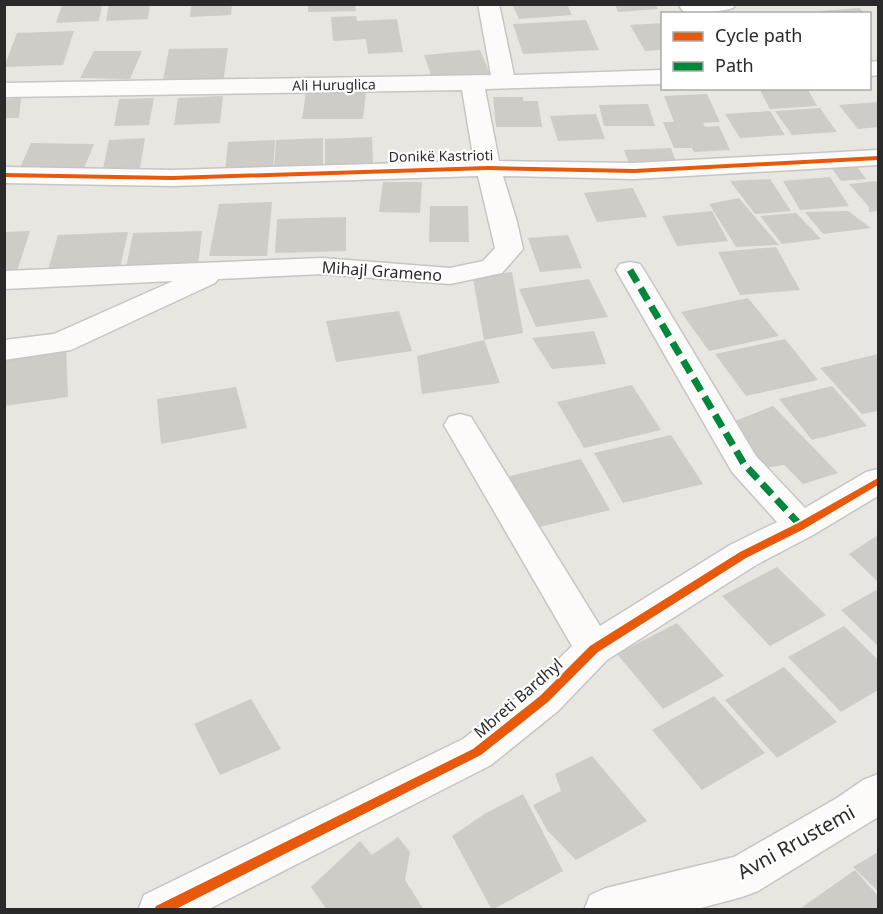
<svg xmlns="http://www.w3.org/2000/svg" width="883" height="914" font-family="'Noto Sans',sans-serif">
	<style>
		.building { fill: #cdccc7 }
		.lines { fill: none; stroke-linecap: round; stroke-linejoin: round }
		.minor-casing { stroke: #c6c5c5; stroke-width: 3 }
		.minor { fill: #fcfbfa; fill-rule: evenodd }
		.quiet { stroke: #00873e; stroke-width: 7; stroke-dasharray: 14 7; stroke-linecap: butt }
		.cycleway-casing { stroke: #fff; stroke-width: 4 }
		.cycleway { fill: #e8590c; fill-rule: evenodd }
		.labels { text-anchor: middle; stroke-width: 4.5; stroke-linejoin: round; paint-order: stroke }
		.far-street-label { font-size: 14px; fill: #2a2a2a; stroke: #fff }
		.street-label { font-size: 16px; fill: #2a2a2a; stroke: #fff }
		.near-street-label { font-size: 20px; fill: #2a2a2a; stroke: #fff }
	</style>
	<rect width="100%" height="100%" fill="#e8e6e0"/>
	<path class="building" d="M109 4H150L148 19 106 21Z
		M191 4H232L231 15 190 17Z
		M308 4H355L356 11 308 12Z
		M512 4H567L572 15 519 19Z
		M615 4H656L658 9 618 12Z
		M62 5H102L99 21 56 23Z
		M860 8 864 14H823L821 11Z
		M356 16 357 21 397 19 403 52 368 54 366 39 333 41 331 17Z
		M586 20 599 50 523 54 513 24Z
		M662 23V50L645 51 630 25Z
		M74 31 63 65 4 67 17 33Z
		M228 48 223 83 162 85 169 49Z
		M480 50 490 74 432 78 424 55Z
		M94 51H142L130 79 80 78Z
		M759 88H807L817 106 770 109Z
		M306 93H366L363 119H302Z
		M707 94 720 122 703 123 705 127 719 126 730 150 694 152 692 148H674L663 122H674L664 96Z
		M223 96 220 123 174 125 178 98Z
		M493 97H523V101H538L542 127H496Z
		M21 98 19 118H4V99Z
		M154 98 149 125 114 126 119 99Z
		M878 102V127L858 129 839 105Z
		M648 104 655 126H604L599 105Z
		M820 108 837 132 792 135 775 111Z
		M770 111 785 135 740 138 725 114Z
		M596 114 605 139 558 141 550 116Z
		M372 137 373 166 325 168V139Z
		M145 138 140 168 103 169 109 140Z
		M323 138V168L274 170 276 140Z
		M275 140 273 170 225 171 228 142Z
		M31 143 94 144 82 173 18 172Z
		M671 148 677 165 630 166 624 150Z
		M855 164 866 179 841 181 831 167Z
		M830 177 849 206 800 210 783 181Z
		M770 179 791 211 755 214 730 181Z
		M878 181V211L869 212V207L849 184Z
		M383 182H422L420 213 379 212Z
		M633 188 647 217 597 222 584 193Z
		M739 198 779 245 736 247 709 204Z
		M272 202 267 256H209L219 204Z
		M430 206H468L469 242H429Z
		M712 211 728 241 677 246 662 216Z
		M848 211 871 228 823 234 805 212Z
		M796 213 821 239 782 244 760 216Z
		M346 217V251L275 253 277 219Z
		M30 231 17 271H4V232Z
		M202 231 198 266 126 268 133 233Z
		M128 232 120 268 48 270 58 235Z
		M568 235 582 268 540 272 528 238Z
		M776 247 800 290 740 295 718 252Z
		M512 272 523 333 484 340 473 279Z
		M589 279 608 317 536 327 519 289Z
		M748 298 779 336 709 351 681 312Z
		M399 311 412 351 336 362 326 321Z
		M594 331 606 364 552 369 532 338Z
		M785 339 818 380 746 396 715 354Z
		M484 340 500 383 422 394 417 356Z
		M66 346 68 397 4 406V355Z
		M878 354V411L862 414 820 368Z
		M632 385 661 430 584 448 557 402Z
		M832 386 867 426 812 440 779 399Z
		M236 387 247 428 161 444 157 399Z
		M773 406 838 473 803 484 784 465 760 469 735 421Z
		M671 435 703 484 623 503 594 453Z
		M581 459 610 510 527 530 502 478Z
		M878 535V582L849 554Z
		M777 567 826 615 770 646 722 596Z
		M878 589V646L841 610Z
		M677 623 724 676 663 709 617 654Z
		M844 626 878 660V690L841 712 788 657Z
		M784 667 837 722 777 758 725 700Z
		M714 696 765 753 702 790 652 730Z
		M251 699 281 749 220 775 194 724Z
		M592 756 647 821 576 860 547 830 533 805 561 791 555 774Z
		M523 794 563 871 492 910 452 836 486 813Z
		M398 837 410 852 405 880 424 910H327L311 887 360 841 372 855Z
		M878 852V891L853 867Z
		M855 870 878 896V910H798Z"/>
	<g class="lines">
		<defs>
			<path id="minor" d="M478 4H499L514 75 662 70V84L485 89 499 161 634 163 878 150V165L634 179 503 176 517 222 523 249 502 273 450 284 322 274 218 279 215 283 71 350 4 360V340L54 334 173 281 4 289V271L322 258 450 268 483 261 495 248 478 176 172 186 4 183V167L172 170 474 161 462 90 4 97V83L491 75Z
				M681 4H736L733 8C718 12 698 15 683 11L680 7Z
				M878 61V75L870 76V62Z
				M630 262 640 264 644 270 756 456 805 508 866 472 878 469V496L813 535 756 565 607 660 558 711 491 765 207 910H138L144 895 463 739 530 687 572 646 444 425 449 417 460 414 471 417 600 626 730 545 777 522 732 472 616 270 620 264Z
				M878 774V817L758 891 742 897 693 910H584L590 895 606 888 734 857 837 798 863 780Z"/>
		</defs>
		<use href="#minor" class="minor-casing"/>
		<use href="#minor" class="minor"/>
		<path class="quiet" d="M630 270 744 464 801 526"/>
		<defs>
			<path id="cycleway" d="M878 156V160L634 173 488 170 172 180 4 177V173L172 176 488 166 634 169Z
				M878 478V485L804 529 746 558 598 652 548 702 481 755 174 910H154L156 906 473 749 540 696 590 646 740 552 798 523Z"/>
		</defs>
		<use href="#cycleway" class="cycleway-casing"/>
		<use href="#cycleway" class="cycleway"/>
	</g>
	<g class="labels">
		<g class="far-street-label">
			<text transform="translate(334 85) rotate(-1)" y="5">Ali Huruglica</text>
			<text transform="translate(441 156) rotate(-1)" y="5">Donikë Kastrioti</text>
		</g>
		<g class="street-label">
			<text transform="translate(382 271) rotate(4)" y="6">Mihajl Grameno</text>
			<text transform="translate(518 698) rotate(-41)" y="6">Mbreti Bardhyl</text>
		</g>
		<g class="near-street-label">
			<text transform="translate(796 842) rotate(-29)" y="7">Avni Rrustemi</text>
		</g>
	</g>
	<rect width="883" height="914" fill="none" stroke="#2a2a2a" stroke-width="12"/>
	<rect x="661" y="12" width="210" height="78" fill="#ffffff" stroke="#aaaaaa" stroke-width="1.5"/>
	<rect x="673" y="32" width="30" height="9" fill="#e8590c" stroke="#aaaaaa" stroke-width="1.5"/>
	<text x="715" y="42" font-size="18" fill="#2a2a2a">Cycle path</text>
	<rect x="673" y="62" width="30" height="9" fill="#00873e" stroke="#aaaaaa" stroke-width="1.5"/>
	<text x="715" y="72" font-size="18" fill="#2a2a2a">Path</text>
</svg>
